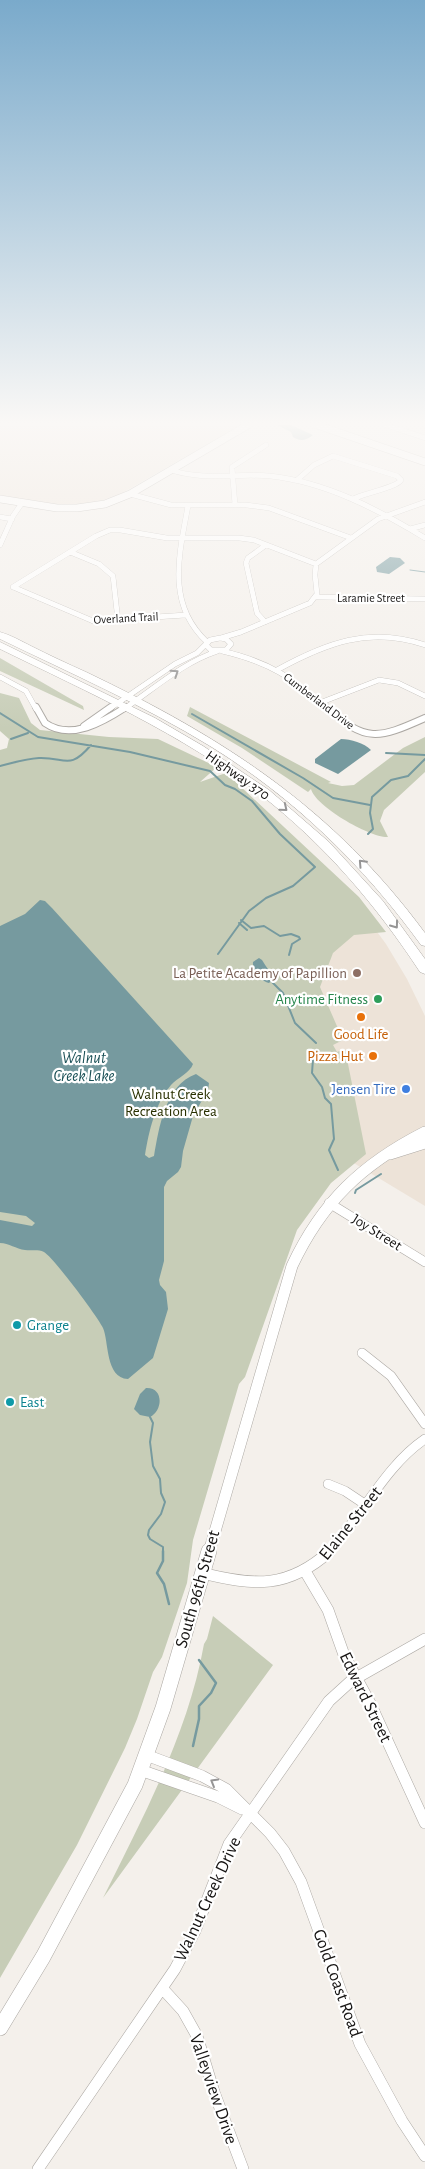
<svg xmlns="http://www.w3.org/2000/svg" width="425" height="2169" font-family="'Alegreya Sans',sans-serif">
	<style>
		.built { fill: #ede3d8 }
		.green { fill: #c7cdb7 }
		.water { fill: #769a9f }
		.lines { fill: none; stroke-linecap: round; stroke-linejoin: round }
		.stream-far2 { stroke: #769a9f; stroke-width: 1 }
		.stream-far1 { stroke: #769a9f; stroke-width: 2 }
		.stream { stroke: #769a9f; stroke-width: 2.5 }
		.street-far3-casing { stroke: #aca8a3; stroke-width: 5.5 }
		.street-far2-casing { stroke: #aca8a3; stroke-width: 8 }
		.street-far1-casing { stroke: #aca8a3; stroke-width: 10 }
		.street-casing { stroke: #aca8a3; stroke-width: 12 }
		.secondary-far2-casing { stroke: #aca8a3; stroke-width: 8 }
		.secondary-far1-casing { stroke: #aca8a3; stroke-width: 12 }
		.secondary-casing { stroke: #aca8a3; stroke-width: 16 }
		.highway-casing { stroke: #aca8a3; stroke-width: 1 }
		.street-far3 { stroke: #fff; stroke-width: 5 }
		.street-far2 { stroke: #fff; stroke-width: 6 }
		.street-far1 { stroke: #fff; stroke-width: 9 }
		.street { stroke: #fff; stroke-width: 11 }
		.secondary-far2 { stroke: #fff; stroke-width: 7 }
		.secondary-far1 { stroke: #fff; stroke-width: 11 }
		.secondary { stroke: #fff; stroke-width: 15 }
		.highway { fill: #fff; fill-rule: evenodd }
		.oneway { stroke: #969595 }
		.education-dot { fill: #8d6e63; stroke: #fff; stroke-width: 2 }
		.leisure-dot { fill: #2e9e5b; stroke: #fff; stroke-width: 2 }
		.food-dot { fill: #e8710a; stroke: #fff; stroke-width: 2 }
		.shop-dot { fill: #3f7fe0; stroke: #fff; stroke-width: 2 }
		.culture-dot { fill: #0f9aa8; stroke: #fff; stroke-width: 2 }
		.labels { text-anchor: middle; stroke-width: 4.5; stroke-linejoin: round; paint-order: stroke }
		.far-street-label { font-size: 12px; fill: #161413; stroke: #fff }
		.street-label { font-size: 15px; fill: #161413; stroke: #fff }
		.education-label { font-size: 15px; fill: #785e54; stroke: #fff; text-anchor: end }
		.leisure-label { font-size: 15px; fill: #27864d; stroke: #fff; text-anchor: end }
		.food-label { font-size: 15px; fill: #c56008; stroke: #fff }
		.shop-label { font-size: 15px; fill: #366cbe; stroke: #fff; text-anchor: end }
		.park-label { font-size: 15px; fill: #293000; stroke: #fff }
		.culture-label { font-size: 15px; fill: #0d838f; stroke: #fff; text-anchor: start }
		.water-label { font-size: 16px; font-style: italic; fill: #194f55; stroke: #fff }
		.near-street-label { font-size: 18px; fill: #161413; stroke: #fff }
	</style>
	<rect width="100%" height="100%" fill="#f4f0eb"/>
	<path class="built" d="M0 425H240L119 495 100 501 78 505H55L0 496Z
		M361 910 386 944 407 979 425 1016V1206L352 1162 308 991Z"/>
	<path class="green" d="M0 658 83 706 84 710 0 671Z
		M0 693 19 698 31 723 40 730 109 737 158 739 217 767 200 782 226 773 359 897 386 932 354 935 333 953 320 987 343 1040 333 1045 337 1052 345 1049 366 1154 331 1183 297 1230 245 1377 239 1384 193 1540 187 1583 162 1657 153 1672 137 1719 125 1748 77 1845 0 1978V750L7 748 9 739 0 731Z
		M190 707 331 782 328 783 342 786 354 785 403 748 425 737V772L384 810 380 821 388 837C370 838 315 806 311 789L308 792 242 748 187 716Z
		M213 1616 273 1665 103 1898C143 1817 188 1734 204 1644L207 1639Z"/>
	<path class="water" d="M277 425H291L313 435C307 440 301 442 293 437L291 432Z
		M390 557 400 558 405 563 389 574 377 572 376 567Z
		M341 739C351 739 364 743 371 750L338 774 315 763V759Z
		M40 900 45 901 52 908 193 1064C190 1073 177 1078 171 1085 155 1104 149 1131 145 1155L149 1158 154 1156C159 1128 165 1085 196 1074L209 1083 208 1090 193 1116 183 1151 181 1167 178 1172 167 1181 164 1187V1261L159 1280 160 1285 166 1292 168 1309 153 1358 128 1379C105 1378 109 1341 103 1328 98 1317 53 1257 44 1252 38 1249 32 1251 25 1250 16 1249 9 1243 0 1243V1220L32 1226 35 1223 26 1216 0 1212V926L25 914Z
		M259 958 262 960C265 965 272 974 273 979L269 983C260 981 252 971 253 962Z
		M146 1388C164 1387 163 1411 150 1417L140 1415 134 1409 140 1394Z"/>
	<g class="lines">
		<path class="stream-far2" d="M410 570 425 572"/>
		<path class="stream-far1" d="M0 713 38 737 130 752 210 771 225 785 235 789 252 801 280 834 315 867 293 886 266 898 249 911 218 954
			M192 714 303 778 333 798 370 805
			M11 739 28 733
			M386 753 425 755
			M0 766C12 763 25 759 39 758 66 757 69 771 91 745
			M368 834 373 829 370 813 372 797 391 780 408 776 425 759
			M241 920 251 928 264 926 280 936 291 934 299 937 300 939 292 944 289 955
			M239 923 247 930
			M271 981 283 993 295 1023 316 1043
			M323 1054 322 1057 313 1059 312 1073 322 1087 325 1098 331 1104 334 1139 329 1150 338 1170
			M355 1193 356 1190 381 1174
			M150 1417 153 1423 150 1442 153 1466 160 1479 161 1493 165 1502 161 1514 149 1530 148 1535 150 1539 163 1547V1552"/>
		<path class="stream" d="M163 1551V1561L157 1573 164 1584 169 1604
			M193 1746 199 1719V1706L211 1693 216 1683 199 1660"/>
		<defs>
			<path id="street-far3" d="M386 425 425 438
				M171 470C204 481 236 473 270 476 326 482 377 509 425 538
				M297 480 314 465 333 456 397 476 401 480C396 488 364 493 353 499
				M130 494 171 505H246L269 508 351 538
				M235 505 232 467 266 445
				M188 506C179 555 166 604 207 642
				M0 517 12 519
				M410 529 425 525
				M0 545 13 516 22 503
				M70 552 99 564 113 576 118 621
				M13 587 96 536 110 530H120L167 538H239L254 540 316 564
				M13 587 93 621 186 615
				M317 597 425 599
				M265 622 257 613 246 563 248 558 266 545
				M220 638 226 639 231 644 226 650H211L206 645 210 640Z
				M221 638 241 632 310 603 317 594 315 575 316 564 378 519 425 502
				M222 651C269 662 292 677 327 709
				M277 670C326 643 370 626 425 645
				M0 677 26 691 36 709
				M322 702 379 680 398 683 425 696
				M109 709 175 664 197 653 207 643
				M124 709C155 688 182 663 218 651"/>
			<path id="street-far2" d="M36 707 45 723C71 741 103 722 126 707
				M326 707C366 743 378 739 425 718
				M84 726 111 707"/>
			<path id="street-far1" d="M329 1203 425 1262
				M362 1353 391 1376 425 1424
				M328 1484 345 1491 366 1505
				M328 1552C362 1517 384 1467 425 1439"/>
			<path id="street" d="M305 1571 328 1610 344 1655 370 1703 425 1823
				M202 1573C254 1586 288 1589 330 1551
				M146 1755 202 1776 226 1789 270 1833 284 1851 301 1882 360 2044 402 2121 425 2156
				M140 1770 218 1797 242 1809
				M162 1988 183 2011 197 2036 214 2092 243 2169
				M38 2169 175 1969 195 1931 229 1844 329 1701 351 1681 425 1639"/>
			<path id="secondary-far2" d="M317 425 425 462
				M0 499 57 508H77L105 504 130 494 248 425"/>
			<path id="secondary-far1" d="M390 1154 425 1143
				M209 1552 292 1266C322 1202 362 1164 425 1132"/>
			<path id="secondary" d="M0 2028 43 1957 135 1785 163 1708 209 1551"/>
			<path id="highway" d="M0 632C11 635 21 641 31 646 49 655 68 664 86 672 224 738 333 808 425 933V946L421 945C363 865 294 798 210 746 143 705 70 673 0 639Z
				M0 642 155 718 203 746 269 790 329 842 383 901 425 959V974L420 972C376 905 325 845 261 795 182 734 90 693 0 649Z"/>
		</defs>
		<use href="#street-far3" class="street-far3-casing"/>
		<use href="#street-far2" class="street-far2-casing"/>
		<use href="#street-far1" class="street-far1-casing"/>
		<use href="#street" class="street-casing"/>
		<use href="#secondary-far2" class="secondary-far2-casing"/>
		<use href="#secondary-far1" class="secondary-far1-casing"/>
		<use href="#secondary" class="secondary-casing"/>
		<use href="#highway" class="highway-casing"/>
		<use href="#street-far3" class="street-far3"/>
		<use href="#street-far2" class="street-far2"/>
		<use href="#street-far1" class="street-far1"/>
		<use href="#street" class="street"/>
		<use href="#secondary-far2" class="secondary-far2"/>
		<use href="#secondary-far1" class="secondary-far1"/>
		<use href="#secondary" class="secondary"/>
		<use href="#highway" class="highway"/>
	</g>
	<defs><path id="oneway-chevron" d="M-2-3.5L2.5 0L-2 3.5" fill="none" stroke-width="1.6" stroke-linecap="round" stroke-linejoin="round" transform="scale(1.25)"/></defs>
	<g class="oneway">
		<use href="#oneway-chevron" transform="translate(175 673) rotate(-34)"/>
		<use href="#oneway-chevron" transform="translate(284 808) rotate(39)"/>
		<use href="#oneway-chevron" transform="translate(362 863) rotate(-133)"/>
		<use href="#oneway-chevron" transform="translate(395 925) rotate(54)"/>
		<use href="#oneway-chevron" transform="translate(214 1782) rotate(-150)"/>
	</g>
	<linearGradient id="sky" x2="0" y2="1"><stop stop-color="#7aaacb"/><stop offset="0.58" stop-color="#faf8f6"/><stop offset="1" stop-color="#faf8f6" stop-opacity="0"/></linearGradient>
	<rect width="425" height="729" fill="url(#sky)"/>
	<circle class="education-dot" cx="357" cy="973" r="5"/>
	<circle class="leisure-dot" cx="378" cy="999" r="5"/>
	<g class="food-dot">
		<circle cx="361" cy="1017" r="5"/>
		<circle cx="373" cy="1056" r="5"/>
	</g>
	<circle class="shop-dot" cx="406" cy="1089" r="5"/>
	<g class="culture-dot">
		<circle cx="17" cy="1325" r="5"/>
		<circle cx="10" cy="1402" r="5"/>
	</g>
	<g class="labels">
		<g class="far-street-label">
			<text x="371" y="602">Laramie Street</text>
			<text transform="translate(126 618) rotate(-3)" y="4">Overland Trail</text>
			<text transform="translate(319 701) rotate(37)" y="4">Cumberland Drive</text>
		</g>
		<g class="street-label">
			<text transform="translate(238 775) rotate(35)" y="5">Highway 370</text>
			<text transform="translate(377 1232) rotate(32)" y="5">Joy Street</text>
		</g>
		<g class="education-label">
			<text x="347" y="978">La Petite Academy of Papillion</text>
		</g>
		<g class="leisure-label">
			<text x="368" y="1004">Anytime Fitness</text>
		</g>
		<g class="food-label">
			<text x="361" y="1039">Good Life</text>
			<text x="363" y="1061" text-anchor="end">Pizza Hut</text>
		</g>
		<g class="shop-label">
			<text x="396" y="1094">Jensen Tire</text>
		</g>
		<g class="park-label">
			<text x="171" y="1099">Walnut Creek<tspan x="171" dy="17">Recreation Area</tspan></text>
		</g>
		<g class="culture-label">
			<text x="27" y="1330">Grange</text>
			<text x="20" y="1407">East</text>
		</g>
		<g class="water-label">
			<text x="84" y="1063">Walnut<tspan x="84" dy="18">Creek Lake</tspan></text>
		</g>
		<g class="near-street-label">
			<text transform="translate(350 1523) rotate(-51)" y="6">Elaine Street</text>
			<text transform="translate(197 1589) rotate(-74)" y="6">South 96th Street</text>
			<text transform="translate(366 1697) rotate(64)" y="6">Edward Street</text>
			<text transform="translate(207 1899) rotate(-65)" y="6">Walnut Creek Drive</text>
			<text transform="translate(338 1983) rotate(70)" y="6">Gold Coast Road</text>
			<text transform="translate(214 2089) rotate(71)" y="6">Valleyview Drive</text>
		</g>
	</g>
</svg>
